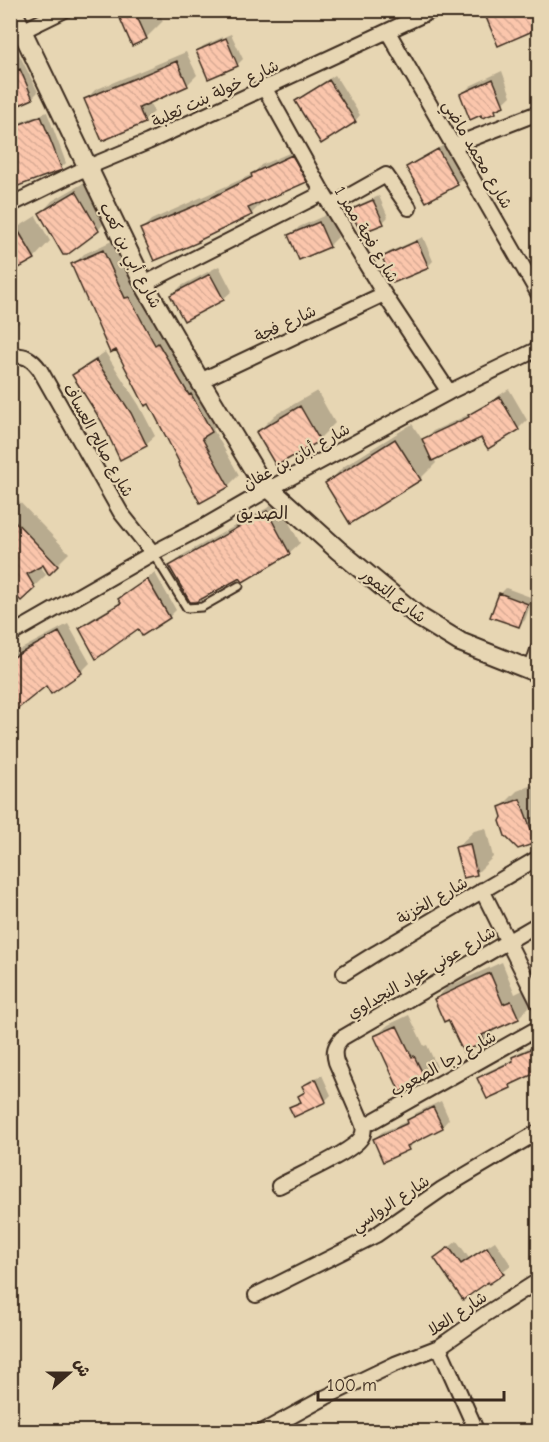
<svg xmlns="http://www.w3.org/2000/svg" width="549" height="1442" font-family="'Comic Neue','Playpen Sans Arabic',sans-serif">
	<style>
		.shadow { fill: #0003 }
		.building { fill: url(#building-back-hatch); stroke: #3b2a1e; stroke-width: 1.5 }
		.lines { fill: none; stroke-linecap: round; stroke-linejoin: round }
		.service-casing { stroke: #3b2a1e; stroke-width: 11 }
		.minor-casing { stroke: #3b2a1e; stroke-width: 18 }
		.tertiary-casing { stroke: #3b2a1e; stroke-width: 22 }
		.service { stroke: #e7d6b3; stroke-width: 7 }
		.minor { stroke: #e7d6b3; stroke-width: 14 }
		.tertiary { stroke: #e7d6b3; stroke-width: 18 }
		.labels { text-anchor: middle; stroke-width: 4.5; stroke-linejoin: round; paint-order: stroke }
		.street-label { font-size: 16px; fill: #3b2a1e; stroke: #e7d6b3 }
		.neighbourhood-label { font-size: 18px; fill: #3b2a1e; stroke: #e7d6b3 }
	</style>
	<defs>
		<pattern id="building-back-hatch" width="6" height="6" patternUnits="userSpaceOnUse" patternTransform="scale(1.5)"><rect width="6" height="6" fill="#fbc6ac"/><path d="M-1 5l2 2M0 0l6 6M5-1l2 2" fill="none" stroke="#d8aa94"/></pattern>
	</defs>
	<rect width="100%" height="100%" fill="#e7d6b3"/>
	<filter id="ink" filterUnits="userSpaceOnUse"><feTurbulence type="fractalNoise" baseFrequency=".0167" numOctaves="2"/><feDisplacementMap in="SourceGraphic" scale="12" xChannelSelector="R" yChannelSelector="G"/><feConvolveMatrix kernelMatrix="1 2 1 2 8 2 1 2 1" color-interpolation-filters="sRGB"/></filter>
	<g filter="url(#ink)">
		<path class="shadow" d="M122 10H158L163 21 146 38Z
			M485 10H538V27L499 44Z
			M231 34 243 59 238 64 226 36Z
			M10 36 38 92 32 98 10 107Z
			M223 37 236 65 198 52 203 46Z
			M186 52 197 75 187 85 149 101 154 112 144 121 86 99 95 90Z
			M502 71 511 96 495 111 482 113 462 95 470 86Z
			M335 75 360 115 355 121 297 101 302 96Z
			M47 112 66 163 61 168 10 185V126Z
			M444 145 462 178 457 183 408 168 413 162Z
			M301 148 314 172 306 181 258 202 260 205 251 214 202 238 198 241 142 229 151 220 253 174 261 165Z
			M87 181 109 218 98 230 65 255 41 213 52 201Z
			M379 196 388 217 383 222 352 210 358 205Z
			M328 214 338 237 329 246 290 236 299 227Z
			M36 216 50 241 34 258 10 271V227L18 223 20 226Z
			M423 237 433 261 428 266 384 257 389 252Z
			M114 240 136 289 140 287 222 420 213 429 239 475 228 486 201 501 73 265 84 254Z
			M219 266 232 291 223 299 172 295 181 286Z
			M10 312 20 322 10 332Z
			M105 352 139 405 155 436 146 444 121 458 104 421 74 376 83 367Z
			M509 389 527 420 518 429 482 436 434 459 436 463 420 479 327 484 343 467 412 424 423 441 433 431 474 412Z
			M317 391 335 423 319 439 258 432 275 415Z
			M10 492 69 553 49 573 44 563 40 565 46 575 21 599 10 588Z
			M278 502 300 543 289 553 241 576 171 566 181 556Z
			M538 520V534L534 532Z
			M155 573 176 610 169 617 138 627 81 628 88 621 122 601 120 599 128 592Z
			M506 588 533 598 525 620 519 626 500 594Z
			M68 624 90 663 81 672 51 691 46 683 10 713V655Z
			M537 783 538 788V838L535 842 504 817 501 807 517 791Z
			M486 828 493 857 476 874 457 847 474 831Z
			M538 877V893L533 882Z
			M502 962 515 994 523 990 530 1006 518 1018 496 1029 484 1041 449 1018 436 999 447 987Z
			M409 1015 424 1046 427 1045 437 1067 425 1079 375 1037 388 1025Z
			M538 1044V1071L517 1080 511 1086 487 1097 479 1078 484 1073 514 1059 519 1052Z
			M322 1075 331 1095 325 1101 291 1107 301 1100 300 1096 306 1090 304 1086 309 1081Z
			M441 1101 449 1119 442 1127 415 1142 408 1149 374 1139 382 1132 410 1120 416 1113Z
			M457 1241 469 1258 495 1241 511 1265 489 1282 436 1258Z"/>
		<path class="building" d="M120 10H134L147 39 132 46 119 16 122 15Z
			M483 10H527L535 30 498 46Z
			M226 38 238 66 208 79 196 51Z
			M10 54 18 70 20 69 33 99 10 109Z
			M177 61 188 86 139 108 145 123 102 141 84 99Z
			M493 79 504 106 495 110 496 113 482 118 481 115 470 120 460 94Z
			M329 80 356 122 321 144 295 101Z
			M41 116 62 170 10 189V128Z
			M438 149 458 185 426 202 406 167Z
			M292 155 307 182 248 208 252 215 198 241 199 242 154 261 140 229 199 204 252 177 251 174Z
			M76 191 99 231 67 255H63L39 213Z
			M373 200 384 224 361 233 350 210Z
			M319 222 330 247 299 260 288 235Z
			M19 232 35 259 10 273V236Z
			M417 241 429 268 393 283 382 257Z
			M103 250 125 298 129 297 155 345 158 343 189 395 191 394 212 432 202 438 229 487 200 503 178 463 179 462 149 404 145 406 116 350 110 353 71 264Z
			M210 274 224 300 184 321 170 295Z
			M96 360 131 413 147 446 120 460 102 422 72 375Z
			M500 397 519 430 488 449 481 438 432 461 422 439 469 417 468 415Z
			M300 406 320 441 276 466 256 432Z
			M395 439 421 480 350 524 325 483Z
			M267 511 290 554 243 582 240 578 196 602H190L169 566Z
			M10 516 58 566 49 575 43 565 27 574 35 588 21 601 10 590Z
			M147 579 170 618 142 636 138 629 96 659 79 628 121 603 118 599Z
			M499 593 528 604 519 627 490 617Z
			M59 632 82 673 51 694 46 686 10 715V659Z
			M520 799 536 843 518 849 505 836 500 821 502 817 499 807Z
			M470 844 477 875 463 878 455 847Z
			M490 973 503 1004 511 1001 519 1019 482 1035 485 1042 463 1052 448 1020 444 1022 434 999Z
			M397 1026 412 1057 414 1056 426 1080 400 1092 374 1036Z
			M533 1048 538 1060V1072L510 1085 511 1088 487 1099 477 1078 513 1061 512 1057Z
			M316 1079 326 1102 294 1117 289 1107 301 1102 298 1096 305 1092 302 1086Z
			M433 1107 443 1128 407 1146 409 1150 383 1162 373 1139 408 1123 407 1120Z
			M449 1247 461 1264 487 1247 504 1274 489 1284 488 1282 463 1300 434 1258Z"/>
		<g class="lines">
			<defs>
				<path id="service" d="M153 553 187 608 202 607 239 586"/>
				<path id="minor" d="M22 31 65 10
					M388 32 538 293
					M264 87 323 193 384 294 449 392
					M455 145 538 113
					M10 205 88 167 148 142 433 10
					M331 206 386 175 409 208
					M144 284 323 193
					M10 356C25 354 32 359 40 370L121 513 153 553
					M200 381 384 294
					M10 635 153 553 203 527 269 489 449 392 538 349
					M531 671 538 650
					M482 890 538 1002
					M344 973 376 953 538 858
					M364 1126 538 1028
					M279 1186C297 1176 351 1153 361 1138 365 1132 364 1126 361 1120L336 1062C333 1051 335 1046 342 1038L538 924
					M256 1295 376 1235 442 1189 538 1132
					M439 1347 477 1432
					M262 1432 326 1397 395 1364 439 1347 486 1314 538 1281"/>
				<path id="tertiary" d="M12 10 144 284 200 381 260 480 338 550 419 617 460 642 538 673"/>
			</defs>
			<use href="#service" class="service-casing"/>
			<use href="#minor" class="minor-casing"/>
			<use href="#tertiary" class="tertiary-casing"/>
			<use href="#service" class="service"/>
			<use href="#minor" class="minor"/>
			<use href="#tertiary" class="tertiary"/>
		</g>
	</g>
	<g class="labels">
		<g class="street-label">
			<text transform="translate(215 93) rotate(-25)" y="6">شارع خولة بنت ثعلبة</text>
			<text transform="translate(478 154) rotate(60)" y="6">شارع محمد ماضي</text>
			<text transform="translate(367 234) rotate(59)" y="6">شارع فجة ممر 1</text>
			<text transform="translate(131 255) rotate(63)" y="6">شارع أبي بن كعب</text>
			<text transform="translate(285 323) rotate(-25)" y="6">شارع فجة</text>
			<text transform="translate(99 440) rotate(61)" y="6">شارع صالح العساف</text>
			<text transform="translate(296 456) rotate(-29)" y="6">شارع أبان بن عفان</text>
			<text transform="translate(394 595) rotate(38)" y="6">شارع التمور</text>
			<text transform="translate(432 900) rotate(-30)" y="6">شارع الخزنة</text>
			<text transform="translate(421 972) rotate(-30)" y="6">شارع عوني عواد النجداوي</text>
			<text transform="translate(443 1063) rotate(-29)" y="6">شارع رجا الصعوب</text>
			<text transform="translate(390 1203) rotate(-33)" y="6">شارع الرواسي</text>
			<text transform="translate(457 1313) rotate(-33)" y="6">شارع العلا</text>
		</g>
		<g class="neighbourhood-label">
			<text x="262" y="519">الصديق</text>
		</g>
	</g>
	<rect width="549" height="1442" fill="none" stroke="#e7d6b3" stroke-width="36"/>
	<rect x="18" y="18" width="513" height="1406" fill="none" stroke="#3b2a1e" stroke-width="2" filter="url(#ink)"/>
	<g transform="translate(69 1373) rotate(69)" stroke="#e7d6b3" stroke-width="4.5" paint-order="stroke">
	<path d="M0-4.5L10 22L0 15L-10 22Z" fill="#3b2a1e"/>
	<text y="-9" font-size="16" font-weight="bold" text-anchor="middle" fill="#3b2a1e">ش</text>
	</g>
	<path d="M318 1391v9h186v-9" fill="none" stroke="#3b2a1e" stroke-width="3"/>
	<text x="327" y="1391" font-size="18" fill="#3b2a1e" stroke="#e7d6b3" stroke-width="4.5" paint-order="stroke">100 m</text>
</svg>
